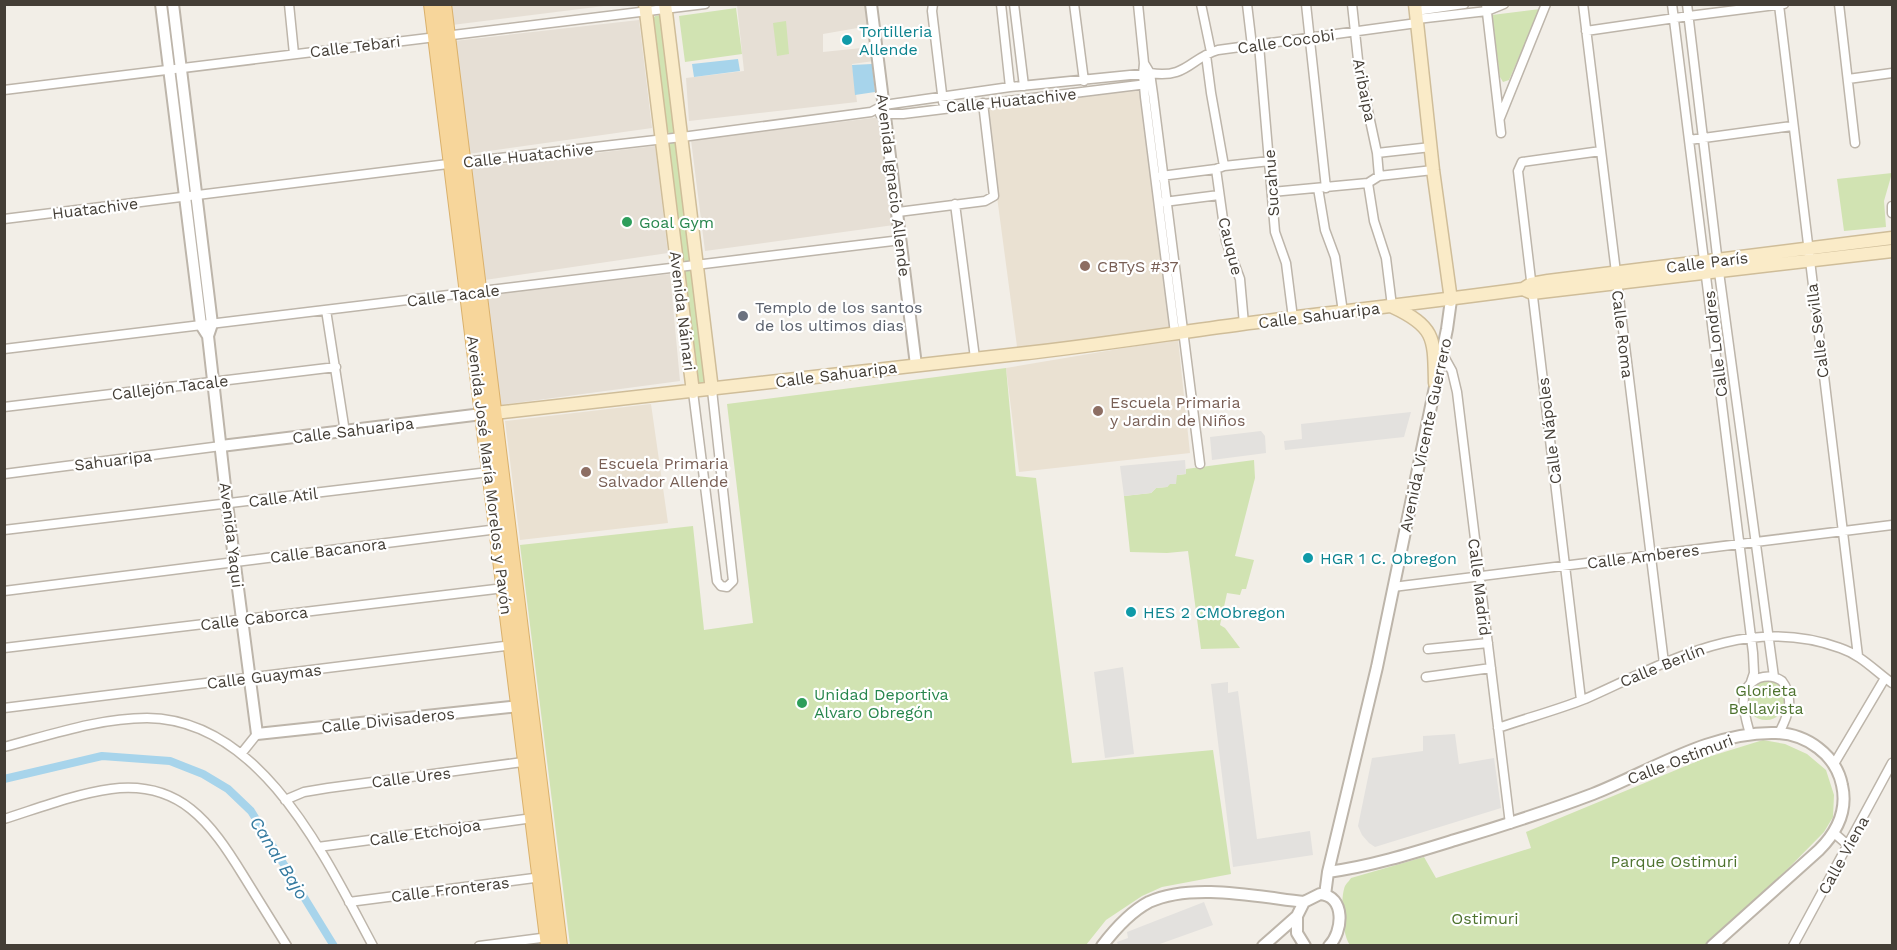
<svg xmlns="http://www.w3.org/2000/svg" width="1897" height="950" font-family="'Work Sans',sans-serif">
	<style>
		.residential { fill: #e6dfd5 }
		.education { fill: #eae1d2 }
		.green { fill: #d1e3b2 }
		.parking { fill: #e3e1de }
		.water { fill: #a7d4eb }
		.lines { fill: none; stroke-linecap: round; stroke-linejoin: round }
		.canal { stroke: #a7d4eb; stroke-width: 8 }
		.minor-casing { stroke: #bdb5aa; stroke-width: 11 }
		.tertiary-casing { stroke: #bdb5aa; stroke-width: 14 }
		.secondary-casing { stroke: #cfbd99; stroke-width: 15 }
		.primary-casing { stroke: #dab16c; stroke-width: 16 }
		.minor { stroke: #fff; stroke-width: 8 }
		.tertiary { stroke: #fff; stroke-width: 10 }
		.secondary { stroke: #faebc8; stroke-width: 12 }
		.primary { stroke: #f7d69b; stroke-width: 14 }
		.culture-dot { fill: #0f9aa8; stroke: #fff; stroke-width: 2 }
		.leisure-dot { fill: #2e9e5b; stroke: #fff; stroke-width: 2 }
		.education-dot { fill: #8d6e63; stroke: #fff; stroke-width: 2 }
		.worship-dot { fill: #6b7280; stroke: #fff; stroke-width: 2 }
		.labels { text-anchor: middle; stroke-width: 4.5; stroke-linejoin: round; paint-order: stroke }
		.culture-label { font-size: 16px; fill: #0d838f; stroke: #fff; text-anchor: start }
		.street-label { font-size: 16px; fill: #443e36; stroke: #fff }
		.leisure-label { font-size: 16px; fill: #27864d; stroke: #fff; text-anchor: start }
		.education-label { font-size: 16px; fill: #785e54; stroke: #fff; text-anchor: start }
		.worship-label { font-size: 16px; fill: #5b616d; stroke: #fff; text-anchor: start }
		.park-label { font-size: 16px; fill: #4d722e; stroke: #fff }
		.water-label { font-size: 18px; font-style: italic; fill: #367ba0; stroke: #fff }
	</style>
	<rect width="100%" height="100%" fill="#f2eee7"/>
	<path class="residential" d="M450 4 612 5 452 25Z
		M737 5H866L869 26 823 34V52L871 47 874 61 852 64 857 102 689 121 686 78 744 71Z
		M639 20 652 128 468 154 454 41Z
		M881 117 894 225 705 251 691 140Z
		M655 146 668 253 485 280 469 168Z
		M670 274 680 381 501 405 486 295Z"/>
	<path class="education" d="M1145 77 1171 324 1182 332 1018 354 985 107 1133 90Z
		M1178 339 1190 453 1019 472 1006 368Z
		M651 404 668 523 520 540 505 421Z"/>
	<path class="green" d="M736 8 742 54 685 62 679 16Z
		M1540 9 1509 80 1503 82 1500 77 1492 15Z
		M661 15 677 131 675 134H670L666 130 651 22 655 16Z
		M786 21 789 54 777 56 773 23Z
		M670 143H677L693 253 690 262H686L681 258 667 150Z
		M1892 173 1884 201 1886 227 1844 231 1837 179Z
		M686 270H692L707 386 696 385 682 277Z
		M1006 368 1016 476 1036 478 1072 763 1213 750 1231 874 1162 887 1142 896 1106 920 1086 945H570L520 545 693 526 704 630 753 623 727 404Z
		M1254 460 1255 478 1235 556 1254 560 1246 589H1242L1240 595 1227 593 1220 625 1225 628 1240 648 1201 649 1188 551 1167 553 1130 552 1124 496 1151 493 1156 488 1167 487 1177 475 1186 474V469Z
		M1746 700a20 20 0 1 1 40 0a20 20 0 1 1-40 0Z
		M1763 740 1785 744 1807 754 1826 770 1834 795 1833 817 1824 832 1761 896 1707 945H1350C1342 935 1340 898 1345 886 1346 884 1350 880 1351 878L1424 857 1436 878 1531 848 1526 832 1705 758Z"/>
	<path class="parking" d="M1411 412 1404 437 1285 450 1284 441 1302 439 1301 424Z
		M1261 431 1265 436 1266 453 1212 460 1210 437Z
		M1185 460 1186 474 1177 475 1176 484H1170L1167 487 1156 488 1151 493 1124 496 1120 466Z
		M1123 667 1134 754 1105 758 1094 672Z
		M1228 682V693L1238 691 1257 839 1310 831 1313 855 1233 867 1211 684Z
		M1455 734 1459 764 1494 758 1501 808 1375 847 1369 843 1362 835 1358 826 1372 758 1423 751V736Z
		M1204 902 1213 925 1157 945H1118L1117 942 1128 938 1127 932Z"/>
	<path class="water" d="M738 59 740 71 694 77 692 64Z
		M872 64 875 92 855 95 852 65Z"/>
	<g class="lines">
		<path class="canal" d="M4 779 102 756 170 761 203 774 228 789 251 811 334 946"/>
		<defs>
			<path id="minor" d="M289 4 294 54
				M933 4 932 11 943 102
				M1001 4 1010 87
				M1014 4 1024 86
				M1074 4 1084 81
				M1138 4 1144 63 1143 75 1145 97 1175 333
				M1201 4 1211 52
				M1247 4 1252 46
				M1306 4 1326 188
				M1352 4 1359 69 1377 153 1379 176
				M1486 4 1501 133
				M1583 4 1664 663
				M1672 4 1753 653 1754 673 1751 682
				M1687 4 1719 272 1774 677
				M1839 4 1855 143
				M1779 5 1858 656
				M1416 11 1464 4
				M1417 19 1487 11 1504 4
				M1586 31 1689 16 1784 4
				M1259 45 1275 232 1286 263 1293 318
				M1206 55 1211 93 1224 166
				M1144 63 1150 73 1153 94 1200 464
				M1848 79 1892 73
				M4 90 705 4
				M880 114H903L1147 84
				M1500 118 1546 4
				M1689 140 1792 126
				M1377 153 1431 147
				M1216 169 1226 241 1240 279 1244 324
				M1161 176 1216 169 1224 166 1270 161
				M1368 183 1374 221 1386 258 1392 306
				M1318 188 1325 230 1335 257 1343 312
				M1272 192 1368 183 1379 176 1433 170
				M1164 202 1219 195
				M955 204 975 358
				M1892 206V213
				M898 212 985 201 994 196 983 103
				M4 219 464 162 682 137 871 112 884 105 1010 87 1150 73C1187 79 1190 58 1218 50L1417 23
				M326 310 345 432
				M4 349 901 240
				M1442 353 1452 371 1457 392 1510 824
				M693 392 717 581 721 586 727 587 733 581 712 390
				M4 407 336 367
				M4 474 221 446
				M4 530 489 472
				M1393 587 1892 525
				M4 591 498 529
				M4 648 504 588
				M1428 649 1488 643
				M1426 677 1491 668
				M1581 700 1518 171 1522 162 1601 151
				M4 708 513 645
				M1498 728C1527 718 1557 710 1585 699 1668 662 1746 614 1840 648 1861 655 1875 671 1892 683
				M1750 734C1745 716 1735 688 1759 678 1768 675 1775 676 1782 681 1795 698 1788 716 1779 733
				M4 747C50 735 99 718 147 718 262 719 326 859 373 946
				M241 754 257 734
				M1834 764 1885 678
				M285 800 304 792 328 788 530 761
				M4 819C39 808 75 794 111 789 180 780 211 823 243 875 258 899 272 922 287 946
				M1834 833 1849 846
				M318 847 533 818
				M349 902 542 877
				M479 946 549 937
				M1793 946 1892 763"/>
			<path id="tertiary" d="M161 4 201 325 208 336
				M173 4 212 324 208 336 227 504 257 734 519 706
				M871 4 916 365
				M221 446 482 414
				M1328 872C1372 866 1413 853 1455 840 1502 826 1548 811 1593 794 1651 771 1711 731 1776 733 1807 734 1836 755 1842 785 1848 811 1836 833 1819 850L1712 946
				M1325 895 1328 872 1377 667 1447 329 1451 300
				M1297 916V933L1305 946
				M1102 946C1115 929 1130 912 1149 902 1192 882 1259 897 1304 902
				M1263 946 1297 916 1304 902 1320 894C1346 896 1343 932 1329 946"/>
			<path id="secondary" d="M645 4 693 392
				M665 4 712 390
				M1415 4 1433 170 1451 300
				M1523 289 1532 293 1892 251
				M1393 307C1436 327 1434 339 1435 383
				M486 414C664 395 841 374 1018 354 1093 346 1167 334 1242 324 1336 312 1430 302 1523 289L1531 284 1548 281 1892 238"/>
			<path id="primary" d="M431 4 548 946
				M444 4 560 946"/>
		</defs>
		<use href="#minor" class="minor-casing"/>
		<use href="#tertiary" class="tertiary-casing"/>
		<use href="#secondary" class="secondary-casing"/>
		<use href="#primary" class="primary-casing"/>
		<use href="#minor" class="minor"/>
		<use href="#tertiary" class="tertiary"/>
		<use href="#secondary" class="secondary"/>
		<use href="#primary" class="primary"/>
	</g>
	<g class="culture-dot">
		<circle cx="847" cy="40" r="6"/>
		<circle cx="1308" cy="558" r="6"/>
		<circle cx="1131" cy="612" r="6"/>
	</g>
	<g class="leisure-dot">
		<circle cx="627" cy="222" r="6"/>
		<circle cx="802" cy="703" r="6"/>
	</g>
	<g class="education-dot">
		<circle cx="1085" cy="266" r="6"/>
		<circle cx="1098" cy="411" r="6"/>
		<circle cx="586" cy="472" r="6"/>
	</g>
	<circle class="worship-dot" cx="743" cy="316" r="6"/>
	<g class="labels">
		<g class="culture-label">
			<text x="859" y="37">Tortilleria<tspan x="859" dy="18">Allende</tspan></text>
			<text x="1320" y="564">HGR 1 C. Obregon</text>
			<text x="1143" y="618">HES 2 CMObregon</text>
		</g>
		<g class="street-label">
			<text transform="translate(1286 41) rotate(-8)" y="6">Calle Cocobi</text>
			<text transform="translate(355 46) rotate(-7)" y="6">Calle Tebari</text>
			<text transform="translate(1365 90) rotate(79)" y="6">Aribaipa</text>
			<text transform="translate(1011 100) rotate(-6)" y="6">Calle Huatachive</text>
			<text transform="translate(528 155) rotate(-6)" y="6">Calle Huatachive</text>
			<text transform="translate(1271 183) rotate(-94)" y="6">Sucahue</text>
			<text transform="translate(894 185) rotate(83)" y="6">Avenida Ignacio Allende</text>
			<text transform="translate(95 208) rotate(-7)" y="6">Huatachive</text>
			<text transform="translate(1231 246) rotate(76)" y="6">Cauque</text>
			<text transform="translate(1707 262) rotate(-7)" y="6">Calle París</text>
			<text transform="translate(453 295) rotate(-7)" y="6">Calle Tacale</text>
			<text transform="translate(683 311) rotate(83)" y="6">Avenida Náinari</text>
			<text transform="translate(1319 315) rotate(-7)" y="6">Calle Sahuaripa</text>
			<text transform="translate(1817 331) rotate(-97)" y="6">Calle Sevilla</text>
			<text transform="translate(1623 334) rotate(83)" y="6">Calle Roma</text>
			<text transform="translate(1715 344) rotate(-97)" y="6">Calle Londres</text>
			<text transform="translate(836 374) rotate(-7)" y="6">Calle Sahuaripa</text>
			<text transform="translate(170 387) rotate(-7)" y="6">Callejón Tacale</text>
			<text transform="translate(353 430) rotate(-7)" y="6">Calle Sahuaripa</text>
			<text transform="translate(1549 431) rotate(-97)" y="6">Calle Nápoles</text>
			<text transform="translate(1425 435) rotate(-78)" y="6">Avenida Vicente Guerrero</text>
			<text transform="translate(113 460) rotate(-7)" y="6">Sahuaripa</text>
			<text transform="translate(490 475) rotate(83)" y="6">Avenida José María Morelos y Pavón</text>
			<text transform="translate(283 497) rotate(-7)" y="6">Calle Atil</text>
			<text transform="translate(232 535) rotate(83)" y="6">Avenida Yaqui</text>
			<text transform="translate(328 550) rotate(-7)" y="6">Calle Bacanora</text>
			<text transform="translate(1643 556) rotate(-7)" y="6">Calle Amberes</text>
			<text transform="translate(1480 587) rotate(83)" y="6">Calle Madrid</text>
			<text transform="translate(254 618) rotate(-7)" y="6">Calle Caborca</text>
			<text transform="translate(1662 665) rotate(-22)" y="6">Calle Berlín</text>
			<text transform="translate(264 676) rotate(-7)" y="6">Calle Guaymas</text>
			<text transform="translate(388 720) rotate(-6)" y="6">Calle Divisaderos</text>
			<text transform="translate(1680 759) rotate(-21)" y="6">Calle Ostimuri</text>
			<text transform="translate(411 777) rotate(-7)" y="6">Calle Ures</text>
			<text transform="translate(425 832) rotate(-8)" y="6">Calle Etchojoa</text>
			<text transform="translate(1843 855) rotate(-61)" y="6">Calle Viena</text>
			<text transform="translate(450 889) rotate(-7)" y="6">Calle Fronteras</text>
		</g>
		<g class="leisure-label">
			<text x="639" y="228">Goal Gym</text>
			<text x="814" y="700">Unidad Deportiva<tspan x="814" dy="18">Alvaro Obregón</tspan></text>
		</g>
		<g class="education-label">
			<text x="1097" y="272">CBTyS #37</text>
			<text x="1110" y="408">Escuela Primaria<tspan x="1110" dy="18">y Jardin de Niños</tspan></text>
			<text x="598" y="469">Escuela Primaria<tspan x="598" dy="18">Salvador Allende</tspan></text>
		</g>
		<g class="worship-label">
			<text x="755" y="313">Templo de los santos<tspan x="755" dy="18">de los ultimos dias</tspan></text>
		</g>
		<g class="park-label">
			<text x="1766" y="696">Glorieta<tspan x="1766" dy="18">Bellavista</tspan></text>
			<text x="1674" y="867">Parque Ostimuri</text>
			<text x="1485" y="924">Ostimuri</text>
		</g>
		<g class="water-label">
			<text transform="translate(279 858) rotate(58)" y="6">Canal Bajo</text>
		</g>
	</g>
	<rect width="1897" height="950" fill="none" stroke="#443e36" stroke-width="12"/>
</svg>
